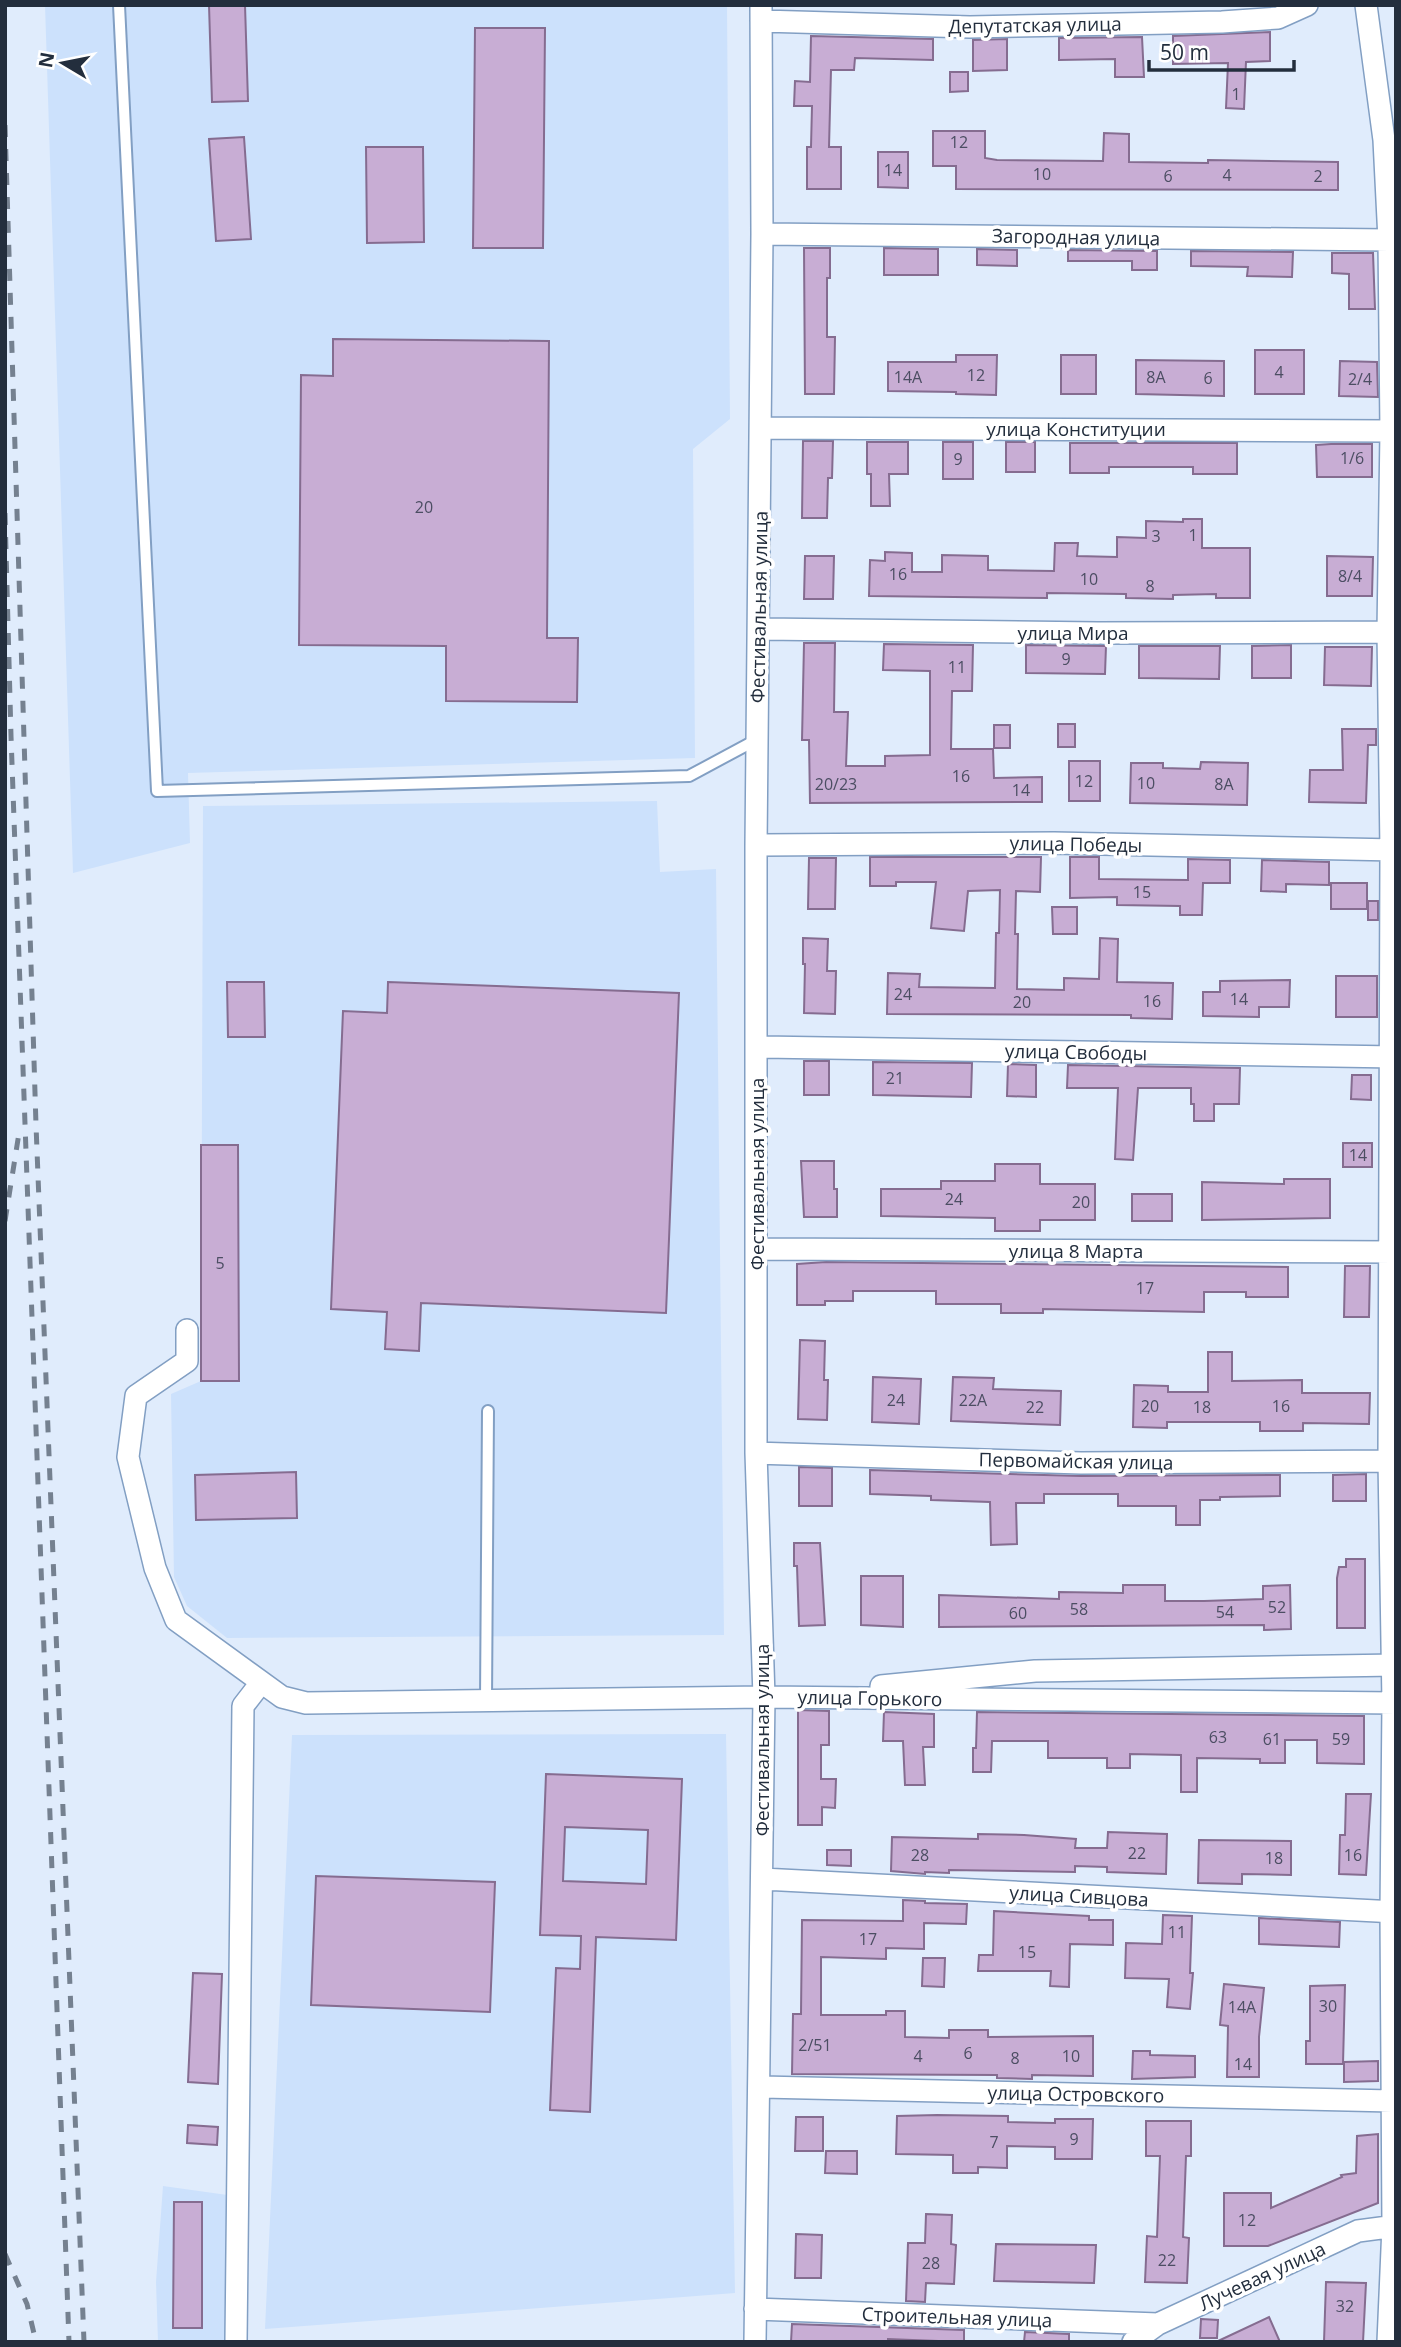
<svg xmlns="http://www.w3.org/2000/svg" width="1401" height="2347" font-family="'Open Sans',sans-serif">
	<style>
		.built { fill: #cce1fc }
		.building { fill: #c8add4; stroke: #856c90; stroke-width: 2; fill-rule: evenodd }
		.lines { fill: none; stroke-linecap: round; stroke-linejoin: round }
		.service-casing { stroke: #829fc3; stroke-width: 14 }
		.minor-casing { stroke: #829fc3; stroke-width: 24 }
		.service { stroke: #fff; stroke-width: 10 }
		.minor { stroke: #fff; stroke-width: 21 }
		.rail { stroke: #758190; stroke-width: 5; stroke-dasharray: 12 12; stroke-linecap: butt }
		.labels { text-anchor: middle; stroke-width: 7; stroke-linejoin: round; paint-order: stroke }
		.number-label { font-size: 16px; fill: #4c4e63 }
		.street-label { font-size: 19px; fill: #232e3d; stroke: #fff }
	</style>
	<rect width="100%" height="100%" fill="#e0ecfc"/>
	<path class="built" d="M45 5H727L730 419 693 449 695 758 188 773 190 843 73 873Z
		M657 801 660 872 716 869 724 1635 227 1638 187 1606 174 1577 171 1394 201 1381 203 806Z
		M726 1734 735 2293 265 2329 292 1735Z
		M163 2186 249 2198 245 2328 247 2342H158L156 2282Z"/>
	<path class="building" d="M209 5H245L248 101 212 102Z
		M475 28H545L543 248H473Z
		M1270 32V61L1246 62 1244 109 1226 108 1228 63 1173 64V36Z
		M811 36 933 39V60L855 58 854 70H831L829 147H841V189H807V147H811L812 106H794L795 81 810 82Z
		M1142 37 1144 77H1115V59L1059 60V38Z
		M1007 39V70L973 71V40Z
		M950 72H968V91L950 92Z
		M933 131H985V158L997 160 1103 161 1104 133 1129 134V162L1208 163V160L1338 162V190L956 189V166H933Z
		M244 137 251 239 216 241 209 139Z
		M366 147H423L424 242 367 243Z
		M878 152H908V188L878 187Z
		M804 248H830V278H827V337H835L834 394H805Z
		M884 248 938 249V275H884Z
		M977 249 1017 250V266L977 265Z
		M1068 250 1157 251V270H1132V261H1068Z
		M1191 251 1293 252 1292 277 1247 276 1248 267 1191 266Z
		M1332 253H1373L1375 309H1349V274L1332 273Z
		M333 339 549 341 547 638H578L577 702 446 701V646L299 645 301 375 333 376Z
		M1255 350H1304V394H1255Z
		M956 355H997L996 395 956 394V392L888 391V362H956Z
		M1061 355H1096V394H1061Z
		M1136 360 1224 361V396L1136 394Z
		M1340 361 1377 362 1378 397 1339 396Z
		M803 441H833L832 478H828L827 518H802Z
		M867 442H908V474H889L890 506H871V474H867Z
		M943 442H973V479H943Z
		M1006 442H1035V472H1006Z
		M1070 443H1237V474H1193V467H1109V473H1070Z
		M1331 444H1372V477H1317L1316 445Z
		M1183 519H1202V548H1250V598H1216V594L1173 595V599L1126 598V594L1047 593V598L869 596 870 560 885 561V552L912 553V572H942V555L988 556V570L1054 571 1055 543H1078L1077 556 1117 557V537L1146 538V521L1183 522Z
		M805 556H834L833 599H804Z
		M1327 556 1373 557 1372 596H1327Z
		M804 643H835L834 712H848L846 766H885V756L930 755V671L883 670 884 644 973 645 972 691H952L951 749H993L994 778 1042 777V802L810 803 809 740H802Z
		M1026 645 1106 646 1105 674 1026 673Z
		M1291 645V678H1252V646Z
		M1139 646H1220L1219 679 1139 678Z
		M1325 647H1372L1371 686 1324 685Z
		M1058 724H1075V747H1058Z
		M994 725H1010V748H994Z
		M1342 729H1376V745H1368L1366 803 1309 802 1310 770H1343Z
		M1069 761H1100V801H1069Z
		M1201 762 1248 763 1247 805 1130 803 1131 763H1163V768L1200 769Z
		M870 857H1041L1040 892 1016 891 1015 934H1018L1017 989 1064 990V978L1099 979 1100 938 1118 939 1117 982 1173 983 1172 1019 1131 1018V1015L887 1014 888 973 920 974 919 987 995 988 996 933H999L1000 890 968 891 964 931 931 928 936 882H896V886H870Z
		M1070 857H1099V879L1188 880V859L1230 860V883H1203L1202 915H1180V906L1117 905V897L1070 898Z
		M809 858H836L835 909H808Z
		M1262 860 1329 862V885L1286 884V892L1261 891Z
		M1331 883H1367V909H1331Z
		M1368 901H1378V920H1368Z
		M1052 907H1077V934H1053Z
		M803 938 828 939 827 971H836L835 1014 804 1013 805 964H803Z
		M1336 976H1377V1017H1336Z
		M1290 980 1289 1007H1259V1017L1203 1016V992H1220V981Z
		M227 982H264L265 1037H228Z
		M388 982 679 993 666 1313 421 1303 419 1351 385 1349 387 1312 331 1309 343 1011 387 1013Z
		M804 1061H829V1095H804Z
		M873 1062 972 1063 971 1097 873 1095Z
		M1008 1064 1036 1065V1097L1007 1096Z
		M1068 1065 1240 1068 1239 1104H1214V1121H1194V1104H1191V1088H1138L1133 1160 1115 1159 1118 1088H1067Z
		M1352 1075H1371V1100L1351 1099Z
		M1343 1143H1372V1167H1343Z
		M201 1145H238L239 1381H201Z
		M801 1161H834V1189H837V1217H804Z
		M995 1164H1040V1184H1095V1220H1040V1231H995V1218L881 1216V1189H941V1181H995Z
		M1284 1179H1330V1218L1202 1220V1182L1284 1184Z
		M1132 1194H1172V1221H1132Z
		M826 1262 1288 1267V1297H1246V1292H1204V1312L1043 1309V1313H1001V1304H936V1291H853V1301H825V1305H797V1264Z
		M1345 1266H1370L1369 1317H1344Z
		M800 1340 825 1341 824 1380H828L827 1420 798 1419Z
		M1208 1352H1232V1381L1302 1380V1393H1370L1369 1424 1303 1423V1431H1260V1422H1167V1428L1133 1427 1134 1385 1168 1386V1392H1208Z
		M873 1377 921 1379 919 1424 872 1422Z
		M953 1377 994 1378 993 1389 1061 1391 1060 1425 951 1421Z
		M799 1467 832 1468V1506H799Z
		M870 1470 1081 1476 1280 1475V1496L1220 1497V1500H1200V1525H1176V1506H1118V1494H1044V1503H1016L1017 1544 991 1545 990 1502 931 1500V1496L870 1494Z
		M296 1472 297 1518 196 1520 195 1475Z
		M1366 1474V1501H1333V1475Z
		M794 1543H820L825 1625 799 1626 797 1566H794Z
		M1346 1559H1365V1628H1337V1578L1339 1567H1346Z
		M861 1576H903V1627L861 1625Z
		M1123 1585H1165V1601H1204L1263 1599V1586L1290 1585 1291 1629 1264 1630V1625L939 1627V1595L1059 1599V1592L1123 1593Z
		M798 1710 829 1711V1745H821V1779H836L835 1808 822 1807V1825H798Z
		M884 1712 934 1714V1747H923L925 1785H905L903 1741H883Z
		M977 1712 1364 1716V1764L1317 1763V1740H1285V1763H1260V1759L1197 1758V1792H1181V1755L1130 1754V1768H1107V1758H1048V1741H992L991 1772H973V1748H976Z
		M546 1774 682 1779 676 1940 596 1937 590 2112 550 2110 556 1968 580 1969 581 1936 540 1935ZM565 1827 648 1830 646 1884 563 1881Z
		M1346 1794H1371L1366 1875 1339 1874 1340 1835H1345Z
		M1108 1832 1167 1834 1166 1874 1107 1872V1867L1075 1866V1872L949 1870V1873L925 1872V1874L891 1871 892 1837 978 1839V1834L1024 1835 1076 1839 1075 1848H1107Z
		M1199 1840 1291 1841V1875L1242 1874V1884L1198 1883Z
		M827 1850H851V1866L827 1865Z
		M316 1876 495 1882 490 2012 311 2005Z
		M903 1900 925 1901V1903L967 1904 966 1924 924 1923V1949L886 1948V1959L821 1957V2015H886V2011H905V2037L949 2038V2030H988V2037L1093 2036V2076L1032 2075V2079L997 2078V2075L792 2074 793 2014H801L802 1920 903 1921Z
		M994 1911 1089 1916V1920H1113V1945L1070 1944 1069 1987 1050 1986 1051 1971H978L979 1955H993Z
		M1163 1915 1192 1916 1190 1973H1193L1190 2009 1167 2007 1169 1979 1125 1978 1126 1943 1162 1944Z
		M1259 1918 1340 1922 1339 1947 1259 1944Z
		M923 1958H945L944 1987 922 1986Z
		M193 1973 222 1974 218 2084 188 2082Z
		M1224 1984 1264 1988 1259 2037V2077H1227L1228 2026 1220 2025Z
		M1345 1985 1343 2064H1306V2041H1310V1986Z
		M1133 2051H1150V2055L1195 2056V2077L1132 2079Z
		M1378 2061V2081L1344 2082V2062Z
		M937 2115 1008 2116V2122L1055 2123V2119H1093L1092 2159H1055V2147L1007 2146V2168L978 2167V2173H953V2155L896 2154 897 2116Z
		M796 2117H823V2151H795Z
		M1146 2121H1191V2156H1186L1183 2237 1189 2238 1187 2283 1145 2282 1147 2236 1157 2237 1160 2156H1146Z
		M188 2125 218 2127 217 2145 187 2143Z
		M1378 2134V2203L1268 2246H1224V2193H1271V2208L1342 2177 1341 2175 1356 2173 1357 2136Z
		M826 2151H857V2174L825 2173Z
		M174 2202H202V2328H173Z
		M926 2214 952 2215 951 2244 956 2245 954 2284 926 2283 925 2302 906 2301 908 2243H925Z
		M796 2234 822 2235 821 2278H795Z
		M996 2244 1096 2245 1094 2283 994 2281Z
		M1326 2282 1366 2283 1363 2342H1324Z
		M1269 2317 1280 2342H1216Z
		M1201 2319 1218 2320 1217 2338H1200Z
		M792 2324 964 2330V2342L888 2339V2342H791Z
		M1025 2332 1069 2334V2342H1024Z"/>
	<g class="lines">
		<defs>
			<path id="service" d="M119 5 157 791 689 776 758 739
				M486 1700 488 1411"/>
			<path id="minor" d="M1366 5 1384 140 1389 240 1391 431 1388 632 1391 850 1389 1461 1393 1703 1391 1912 1393 2226 1388 2342
				M761 21 970 27 1222 22 1278 18 1307 5
				M762 234 1389 240
				M761 428 1391 431
				M759 629 1098 633 1388 632
				M756 845 1054 843 1396 850
				M757 1047 1396 1057
				M757 1249 1396 1252
				M187 1330V1361L136 1396 128 1457 155 1568 176 1620 282 1697 306 1703 764 1697 1396 1703
				M756 1453 1081 1463 1396 1461
				M881 1686 1035 1671 1396 1665
				M762 1879 1396 1912
				M760 2087 1392 2101
				M755 2309 1158 2324
				M236 2342 243 1706 260 1684
				M755 2342 764 1697 756 1453V845L762 234 761 5
				M1133 2342 1158 2324 1358 2231 1396 2226"/>
		</defs>
		<use href="#service" class="service-casing"/>
		<use href="#minor" class="minor-casing"/>
		<use href="#service" class="service"/>
		<use href="#minor" class="minor"/>
		<path class="rail" d="M5 125 36 1125 84 2342
			M5 513 11 736 69 2342
			M5 1221 19 1133
			M5 2254 27 2304 36 2342"/>
	</g>
	<g class="labels">
		<g class="number-label">
			<text x="1236" y="100">1</text>
			<text x="959" y="148">12</text>
			<text x="893" y="176">14</text>
			<text x="1042" y="180">10</text>
			<text x="1227" y="181">4</text>
			<text x="1168" y="182">6</text>
			<text x="1318" y="182">2</text>
			<text x="1279" y="378">4</text>
			<text x="976" y="381">12</text>
			<text x="908" y="383">14А</text>
			<text x="1156" y="383">8А</text>
			<text x="1208" y="384">6</text>
			<text x="1360" y="385">2/4</text>
			<text x="1352" y="464">1/6</text>
			<text x="958" y="465">9</text>
			<text x="424" y="513">20</text>
			<text x="1193" y="541">1</text>
			<text x="1156" y="542">3</text>
			<text x="898" y="580">16</text>
			<text x="1350" y="582">8/4</text>
			<text x="1089" y="585">10</text>
			<text x="1150" y="592">8</text>
			<text x="1066" y="665">9</text>
			<text x="957" y="673">11</text>
			<text x="961" y="782">16</text>
			<text x="1084" y="787">12</text>
			<text x="1146" y="789">10</text>
			<text x="836" y="790">20/23</text>
			<text x="1224" y="790">8А</text>
			<text x="1021" y="796">14</text>
			<text x="1142" y="898">15</text>
			<text x="903" y="1000">24</text>
			<text x="1239" y="1005">14</text>
			<text x="1152" y="1007">16</text>
			<text x="1022" y="1008">20</text>
			<text x="895" y="1084">21</text>
			<text x="1358" y="1161">14</text>
			<text x="954" y="1205">24</text>
			<text x="1081" y="1208">20</text>
			<text x="220" y="1269">5</text>
			<text x="1145" y="1294">17</text>
			<text x="896" y="1406">24</text>
			<text x="973" y="1406">22А</text>
			<text x="1150" y="1412">20</text>
			<text x="1281" y="1412">16</text>
			<text x="1035" y="1413">22</text>
			<text x="1202" y="1413">18</text>
			<text x="1277" y="1613">52</text>
			<text x="1079" y="1615">58</text>
			<text x="1225" y="1618">54</text>
			<text x="1018" y="1619">60</text>
			<text x="1218" y="1743">63</text>
			<text x="1272" y="1745">61</text>
			<text x="1341" y="1745">59</text>
			<text x="1137" y="1859">22</text>
			<text x="920" y="1861">28</text>
			<text x="1353" y="1861">16</text>
			<text x="1274" y="1864">18</text>
			<text x="1177" y="1938">11</text>
			<text x="868" y="1945">17</text>
			<text x="1027" y="1958">15</text>
			<text x="1328" y="2012">30</text>
			<text x="1242" y="2013">14А</text>
			<text x="815" y="2051">2/51</text>
			<text x="968" y="2059">6</text>
			<text x="918" y="2062">4</text>
			<text x="1071" y="2062">10</text>
			<text x="1015" y="2064">8</text>
			<text x="1243" y="2070">14</text>
			<text x="1074" y="2145">9</text>
			<text x="994" y="2148">7</text>
			<text x="1247" y="2226">12</text>
			<text x="1167" y="2266">22</text>
			<text x="931" y="2269">28</text>
			<text x="1345" y="2312">32</text>
		</g>
		<g class="street-label">
			<text transform="translate(1035 25) rotate(-1)" y="7">Депутатская улица</text>
			<text transform="translate(1076 237) rotate(1)" y="7">Загородная улица</text>
			<text x="1076" y="436">улица Конституции</text>
			<text transform="translate(759 607) rotate(-89)" y="7">Фестивальная улица</text>
			<text x="1073" y="640">улица Мира</text>
			<text transform="translate(1076 844) rotate(1)" y="7">улица Победы</text>
			<text transform="translate(1076 1052) rotate(1)" y="7">улица Свободы</text>
			<text transform="translate(757 1174) rotate(-90)" y="7">Фестивальная улица</text>
			<text x="1076" y="1258">улица 8 Марта</text>
			<text transform="translate(1076 1461) rotate(1)" y="7">Первомайская улица</text>
			<text transform="translate(870 1698) rotate(1)" y="7">улица Горького</text>
			<text transform="translate(762 1740) rotate(-90)" y="7">Фестивальная улица</text>
			<text transform="translate(1079 1896) rotate(3)" y="7">улица Сивцова</text>
			<text transform="translate(1076 2094) rotate(1)" y="7">улица Островского</text>
			<text transform="translate(1262 2276) rotate(-25)" y="7">Лучевая улица</text>
			<text transform="translate(957 2317) rotate(2)" y="7">Строительная улица</text>
		</g>
	</g>
	<rect width="1401" height="2347" fill="none" stroke="#232e3d" stroke-width="14"/>
	<g transform="translate(63 63) rotate(280)" stroke="#ffffff" stroke-width="5" paint-order="stroke">
	<path d="M0-5L12 26L0 18L-12 26Z" fill="#232e3d"/>
	<text y="-10" font-size="19" font-weight="bold" text-anchor="middle" fill="#232e3d">N</text>
	</g>
	<path d="M1149 60v10h145v-10" fill="none" stroke="#232e3d" stroke-width="3.5"/>
	<text x="1160" y="60" font-size="21" fill="#232e3d" stroke="#ffffff" stroke-width="5" paint-order="stroke">50 m</text>
</svg>
